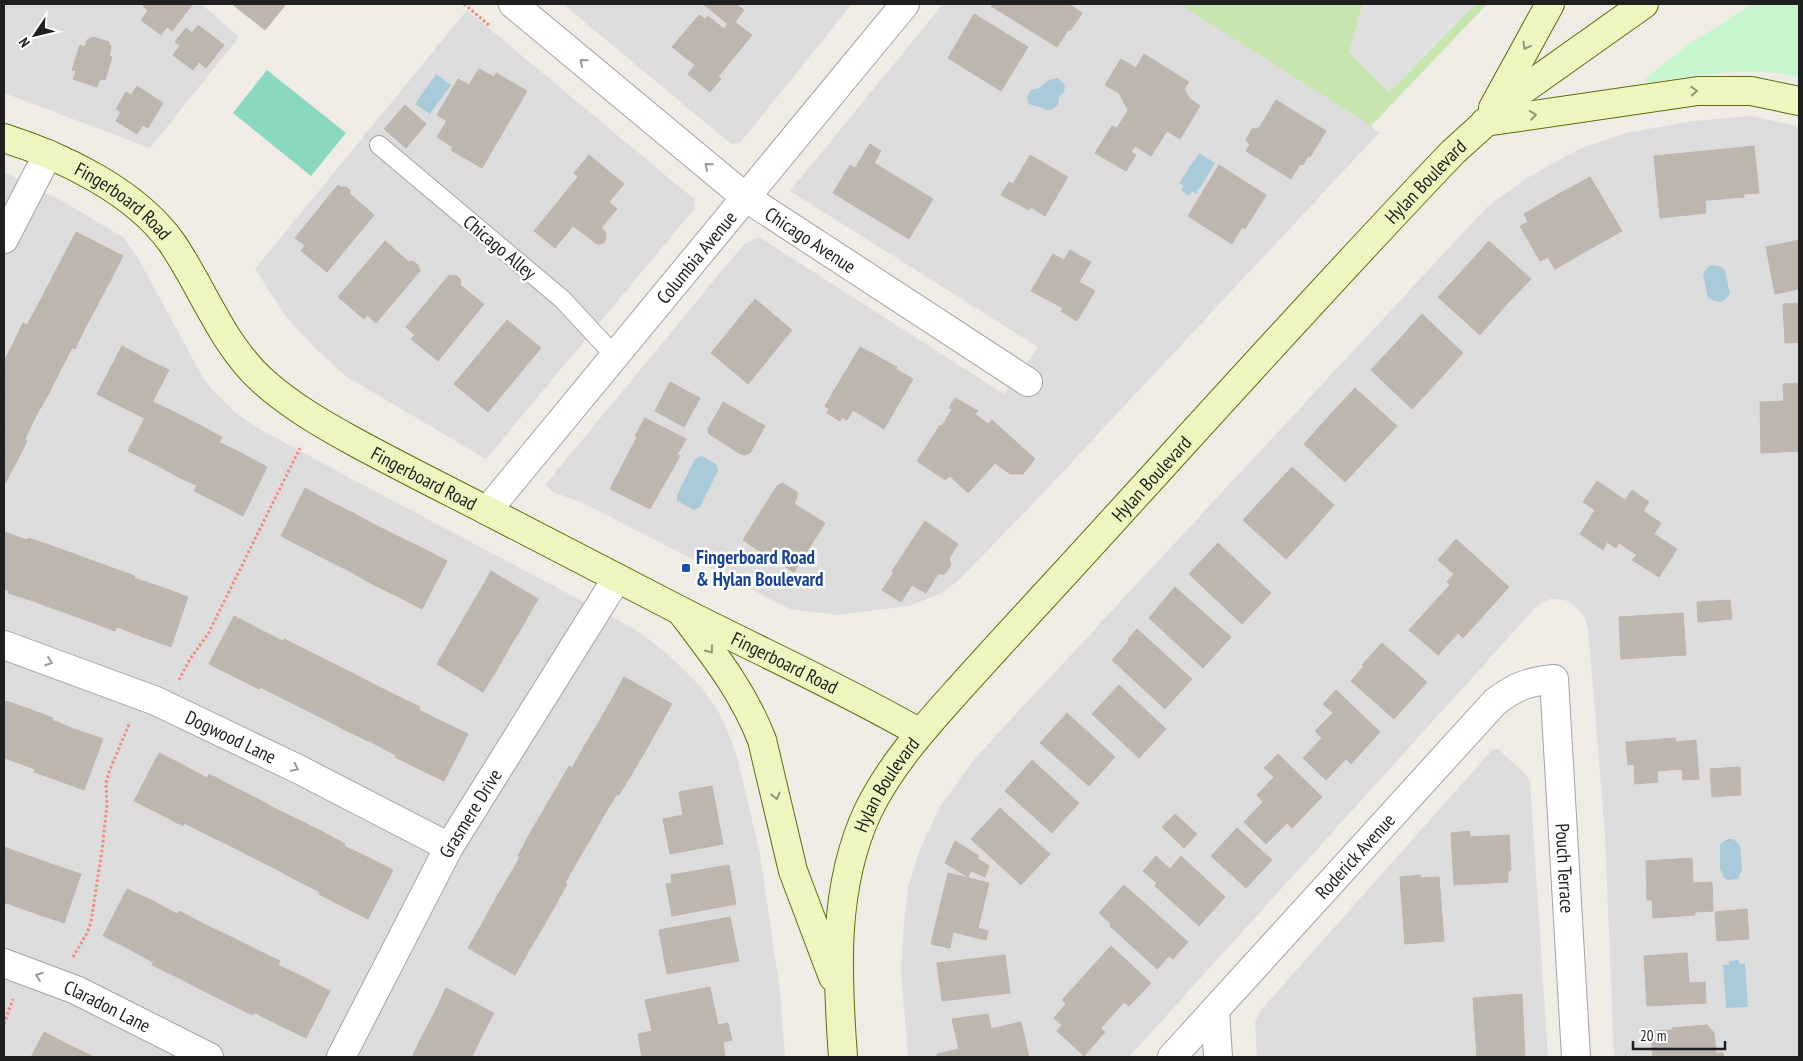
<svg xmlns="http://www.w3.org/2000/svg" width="1803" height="1061" font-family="'PT Sans Narrow',sans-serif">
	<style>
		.residential { fill: #dddcdc }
		.grass { fill: #c6e5af }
		.park { fill: #c6f6cd }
		.pitch { fill: #89d8bf }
		.parking { fill: #dfdfdf }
		.water { fill: #a9cbd9 }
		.building { fill: #bcb6af; stroke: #bfb5a9 }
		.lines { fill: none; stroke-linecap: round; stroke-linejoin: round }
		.lane-casing { stroke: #a3a3a3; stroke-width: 20 }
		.street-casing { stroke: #a3a3a3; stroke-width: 30 }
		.secondary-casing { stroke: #5d6f0d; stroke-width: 30 }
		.path { stroke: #f08b76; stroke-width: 3; stroke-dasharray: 2.5 2.5; stroke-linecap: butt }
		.lane { stroke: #fff; stroke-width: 18 }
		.street { stroke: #fff; stroke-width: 28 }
		.secondary { stroke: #eef5be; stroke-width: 28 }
		.oneway { stroke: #919576 }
		.oneway2 { stroke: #9a9a9a }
		.transit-dot { fill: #1a4fb4; stroke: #fff; stroke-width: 2 }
		.labels { text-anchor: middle; stroke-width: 5; stroke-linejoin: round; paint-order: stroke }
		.street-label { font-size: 19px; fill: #1f1f1f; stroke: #fff }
		.transit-label { font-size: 19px; font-weight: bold; fill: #164399; stroke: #fff; text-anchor: start }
	</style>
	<rect width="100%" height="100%" fill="#efece6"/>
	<path class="residential" d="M4 4H201L239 37 150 148 4 93Z
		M563 4H852L740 143 731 144Z
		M943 4H1179L1371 126 1379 133 1029 508 957 582 939 594 909 606 838 615 790 609 583 503 553 492 545 485 744 244 759 237 1004 394 1038 347 790 191Z
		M467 10 694 199 695 208 486 459 347 377 316 349 287 318 255 269Z
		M1751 116 1793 125 1799 128V1057H1614L1605 835 1588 629 1584 616 1574 605 1565 600 1550 599 1537 606 1129 1057H908L901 971 904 922 908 887 920 849 941 805 976 757 1487 207 1527 178 1579 149 1626 133 1693 121Z
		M4 172 62 201 123 237 138 258 202 376 212 390 237 414 256 427 354 480 631 627 653 642 674 660 702 688 717 709 725 725 737 756 760 854 780 991 785 1057H4Z
		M1498 749 1526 775 1530 781 1548 1057H1257L1255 1022 1260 1011 1492 750Z"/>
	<path class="grass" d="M1179 4H1363L1349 52 1389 92 1476 4H1487L1371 126Z"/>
	<path class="park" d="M1753 4H1799V78C1756 64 1692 76 1647 83L1645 79 1686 46Z"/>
	<path class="pitch" d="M267 70 346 133 311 176 233 113Z"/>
	<path class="parking" d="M1363 4H1476L1389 92 1349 52Z"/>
	<path class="water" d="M436 74 451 85 430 114 415 104Z
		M1057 78C1066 82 1068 91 1059 97 1060 105 1055 110 1047 110 1045 110 1043 108 1040 107 1033 105 1028 107 1027 97L1031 90 1039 88 1049 80Z
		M1199 153 1215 163 1196 194 1192 191 1189 196 1181 190 1184 186 1179 183Z
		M1712 265 1719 266 1725 270 1730 295H1727V298L1721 302 1714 301 1710 298 1708 299 1703 274 1708 267Z
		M702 456 716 464 718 471 700 507 694 510 677 501V495L695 459Z
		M1728 839H1733L1740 845 1742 870 1738 879 1728 880 1724 878 1720 869V844Z
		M1739 960V964L1745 963 1748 1007 1726 1008 1723 965H1729V961Z"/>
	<path class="building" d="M145 4H190L192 5 172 31 167 27 161 35 141 20 148 11 143 6Z
		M232 4H286L265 30Z
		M703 4H736L744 10 735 22 752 35 718 77 721 79 710 92 688 74 695 65 672 47 699 15 705 19 708 16 724 29 728 24Z
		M993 4H1071L1070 5 1082 13 1070 31 1068 30 1057 47 991 6Z
		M974 14 1028 47 1001 91 948 58Z
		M198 25 224 45 206 68 199 62 193 70 173 55 180 46 175 42 186 28 192 33Z
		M93 37 109 42 111 48 109 56 112 57 105 80 100 79 97 87 73 79 76 71 72 70 80 45 85 47 87 40Z
		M1144 54 1189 82 1184 89 1190 99 1200 106 1180 139 1167 131 1151 156 1135 146 1131 152 1136 155 1126 171 1095 153 1112 126 1117 128 1128 110 1119 93 1105 85 1121 59 1136 68Z
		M479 69 494 77 496 73 527 91 482 168 451 150 453 147 437 137 447 121 437 115 458 79 469 85Z
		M137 86 163 103 148 128 143 125 137 134 116 121 121 112 116 109 126 92 131 95Z
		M1276 100 1326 131 1310 157 1308 156 1303 165 1300 164 1291 179 1246 151 1250 145 1246 140 1252 129 1259 128Z
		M405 105 426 124 406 148 384 129Z
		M870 144 881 151 874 163 933 199 909 239 833 193 850 165 855 168Z
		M1754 146 1759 193 1744 194V197L1709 200 1705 151Z
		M1705 151 1709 200H1705L1706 213 1660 218 1654 156Z
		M589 155 624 184 609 202 617 209 601 228 605 231 606 238 604 243 597 244 573 226 555 248 534 231 578 177 574 173Z
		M1030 155 1068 177 1045 216 1031 207 1029 210 1001 195 1009 182 1013 184Z
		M1219 165 1266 195 1245 229 1242 227 1232 244 1188 216Z
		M1590 177 1622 231 1588 250 1557 195Z
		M338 185 341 187H346L350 190V194L374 215 327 272 301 251 305 245 295 238Z
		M1557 195 1588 250 1555 269 1548 257 1540 261 1520 226 1528 222 1524 214Z
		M76 232 123 256 111 279 64 255Z
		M1799 240V289L1775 294 1766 247Z
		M385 241 409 262 413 261 418 265 420 271 376 323 367 315 364 319 338 297Z
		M1489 241 1531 279 1504 307 1463 270Z
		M1070 250 1091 262 1079 282 1095 291 1077 321 1061 311 1063 308 1031 291 1053 254 1064 260Z
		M64 255 111 279 99 302 52 278Z
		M1463 270 1504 307 1480 335 1438 297Z
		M449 275 451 276 456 275 461 280 460 285 484 304 438 361 411 339 415 335 406 327Z
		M52 278 99 302 85 328 39 303Z
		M755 299 792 330 748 384 711 353Z
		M39 303 85 328 75 349 27 325Z
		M1799 303V342L1785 343 1783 304Z
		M1422 314 1463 353 1438 381 1396 343Z
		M507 320 541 348 488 412 454 384Z
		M23 323 72 348 61 369 13 344Z
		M1396 343 1438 381 1412 409 1371 370Z
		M13 344 61 369 49 393 4 370V361Z
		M122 346 146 359 122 407 97 394Z
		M860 347 897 367 896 369 913 379 884 429 853 410 847 420 842 417 840 421 827 413 829 409 825 406Z
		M146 359 169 370 144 418 122 407Z
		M4 370 49 393 37 414 4 397Z
		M670 382 700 398 684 427 655 411Z
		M1799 383V451L1761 453 1760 402 1784 401 1783 384Z
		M1355 388 1397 426 1371 454 1329 416Z
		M4 397 37 414 25 439 4 428Z
		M955 398 978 411 975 414 988 424 992 420 1035 459 1023 474H1010L995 463 968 493 950 476 945 480 917 461 940 425 942 426 952 409 949 408Z
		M153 402 176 413 151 462 128 451Z
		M723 402 765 426 750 453 744 455 739 453 709 434 708 429Z
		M176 413 205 428 180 478 151 462Z
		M1329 416 1371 454 1345 482 1304 444Z
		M645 418 686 439 677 455 680 456 650 509 610 489 637 437 635 436Z
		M4 428 27 441 17 461 4 455Z
		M205 428 222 437 196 485 180 478Z
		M219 442 241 453 216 502 194 491Z
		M241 453 267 467 243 516 216 502Z
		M4 455 17 461 4 485Z
		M1292 467 1334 505 1309 534 1266 495Z
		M1597 481 1625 500 1632 490 1649 502 1643 511 1661 523 1654 534 1677 549 1659 577 1632 560 1637 555 1619 543 1616 548 1607 542 1603 550 1580 534 1595 510 1583 502Z
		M782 483 797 492V498L794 504 825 523 794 572 776 561 774 564 759 554 761 552 743 540 777 486Z
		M305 488 331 502 306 549 281 536Z
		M1266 495 1309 534 1286 559 1243 520Z
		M331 502 353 513 329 561 306 549Z
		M353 513 375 525 351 572 329 561Z
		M925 521 958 544 949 559 951 565 945 574H938L926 593 912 585 901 602 882 590 894 572 892 571Z
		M375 525 399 537 374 585 351 572Z
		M4 532 27 540 9 591 4 589Z
		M399 537 422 548 397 596 374 585Z
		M28 538 52 546 33 601 8 593Z
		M1456 539 1509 587 1463 638 1458 633 1438 655 1409 630 1450 585 1447 582 1454 574 1438 560Z
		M1218 543 1271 593 1242 624 1189 574Z
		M52 546 85 558 66 613 33 601Z
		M422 548 447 561 422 609 397 596Z
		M85 558 110 567 91 622 66 613Z
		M110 567 135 576 115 631 91 622Z
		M491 571 538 599 525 622 478 594Z
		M134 578 161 587 143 637 117 627Z
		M161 587 188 597 171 647 143 637Z
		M1175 587 1231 637 1203 668 1149 618Z
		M478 594 525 622 512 643 465 616Z
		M1730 600 1732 619 1698 622 1697 602Z
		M1683 613 1686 655 1621 659 1619 617Z
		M234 616 259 629 235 677 209 664Z
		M465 616 512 643 498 668 451 640Z
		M259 629 283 641 259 689 235 677Z
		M1137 629 1192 679 1165 709 1112 660 1129 641 1128 639Z
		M284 639 304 649 280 697 260 687Z
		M451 640 498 668 483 692 437 664Z
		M1382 643 1427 682 1394 719 1351 681 1364 666 1362 665Z
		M304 649 326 660 302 708 280 697Z
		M326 660 350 672 326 720 302 708Z
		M350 672 373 684 349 732 326 720Z
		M624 677 672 704 658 728 611 701Z
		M373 684 397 696 373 743 349 732Z
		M1119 685 1166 729 1139 758 1092 714Z
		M1336 690 1380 732 1351 764 1346 759 1326 780 1303 758 1322 738 1315 731 1333 713 1323 704Z
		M397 696 420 707 396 755 373 743Z
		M6 701 29 709 10 760 4 758V708Z
		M611 701 658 728 646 750 598 723Z
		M29 709 53 718 35 769 10 760Z
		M419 710 441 721 417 768 395 757Z
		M1067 713 1115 757 1089 786 1040 743Z
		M52 720 74 729 57 780 34 772Z
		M441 721 468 734 444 781 417 768Z
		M598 723 646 750 633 772 585 745Z
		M74 729 103 739 84 790 57 780Z
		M1675 738 1676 742 1696 740 1699 779 1683 780 1682 769 1657 771 1658 782 1635 784 1634 764 1628 765 1626 742Z
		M585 745 633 772 619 795 572 768Z
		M159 753 183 765 158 813 134 801Z
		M1278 754 1322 797 1292 828 1287 823 1266 844 1244 822 1263 802 1257 795 1274 777 1264 768Z
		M1032 760 1079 803 1052 833 1005 791Z
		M183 765 207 778 183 826 158 813Z
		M569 766 617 794 604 815 557 787Z
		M1740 767 1741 795 1712 797 1710 769Z
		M209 774 232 786 208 835 184 823Z
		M232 786 256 798 231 846 208 835Z
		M712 786 723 844 670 854 663 819 683 815 679 792Z
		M557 787 604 815 591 838 543 811Z
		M256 798 276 809 252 857 231 846Z
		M1000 808 1050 854 1021 885 971 839Z
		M276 809 301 821 276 869 252 857Z
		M543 811 591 838 578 860 530 833Z
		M1175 814 1197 834 1184 848 1162 827Z
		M301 821 323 832 298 881 276 869Z
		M1237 828 1272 860 1246 888 1211 856Z
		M1470 831V837L1509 835 1511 870 1508 871V882L1454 885 1451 833Z
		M323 832 345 844 320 892 298 881Z
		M530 833 578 860 565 883 518 856Z
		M955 841 979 856 977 858 989 866 985 877 971 871 968 877 945 863Z
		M344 846 367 857 342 906 319 894Z
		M4 847 26 855 9 904 4 903Z
		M26 855 54 865 37 914 9 904Z
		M1156 856 1170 869 1181 856 1225 897 1199 926 1155 886 1157 883 1143 871Z
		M367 857 393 870 368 919 342 906Z
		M520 857 567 884 555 906 508 878Z
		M1692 858 1693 883 1712 882 1713 911 1695 912V915L1653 918 1652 900H1647L1646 861Z
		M54 865 81 874 64 923 37 914Z
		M729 865 736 904 672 916 666 884 672 883 671 875Z
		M948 873 989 883 978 928 988 931 986 940 953 932 950 948 931 944Z
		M1420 875 1421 878 1439 877 1444 941 1405 944 1400 877Z
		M508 878 555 906 544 925 496 898Z
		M1124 885 1188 942 1173 959 1169 956 1157 969 1110 926 1111 924 1099 913Z
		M127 889 153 901 129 949 103 936Z
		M496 898 544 925 530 949 483 922Z
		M153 901 177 914 153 962 129 949Z
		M1747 909 1749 939 1717 941 1715 912Z
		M179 911 206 925 179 978 152 965Z
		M730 917 739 961 667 974 659 930Z
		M483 922 530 949 515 975 468 948Z
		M206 925 233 938 206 992 179 978Z
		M233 938 259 951 232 1005 206 992Z
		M1111 946 1151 983 1129 1006 1124 1002 1101 1028 1105 1032 1084 1056 1057 1031 1062 1025 1054 1018 1066 1004 1062 1000Z
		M259 951 280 961 253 1015 232 1005Z
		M1687 953 1689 983 1705 982 1706 1003 1647 1006 1644 956Z
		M1005 955 1010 993 942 1001 937 963Z
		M278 965 305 978 281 1026 255 1013Z
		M305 978 330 991 306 1038 281 1026Z
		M710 987 718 1025 728 1023 732 1040 723 1042 725 1057H642L638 1034 652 1031 645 1000Z
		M446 988 494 1013 481 1038 434 1014Z
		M1522 994 1525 1057H1477L1473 998Z
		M434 1014 481 1038 472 1057H459L421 1038Z
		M988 1014 991 1029 1021 1022 1029 1057H937V1054L959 1049 952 1019Z
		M1707 1025 1714 1033 1716 1053H1723L1724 1057H1653L1651 1031 1673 1030 1672 1028Z
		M44 1032 67 1044 60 1057H31Z
		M421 1038 459 1057H412Z
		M67 1044 92 1056 91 1057H60Z"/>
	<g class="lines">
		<defs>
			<path id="lane" d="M379 145 562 299 615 356"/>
			<g id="street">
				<path id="s1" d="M513 4 745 197 1028 382"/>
				<path d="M4 239 48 154"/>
				<path id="s2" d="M487 511 905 4"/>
				<path id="s3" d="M4 645 156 701 298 769 449 847"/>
				<path id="s4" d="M4 963 76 990 209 1057"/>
				<path d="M1215 1010 1218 1057"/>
				<path id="s5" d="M341 1057 449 847 617 578"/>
				<path id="s6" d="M1172 1057 1495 702C1516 686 1527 682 1554 679L1576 1057"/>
			</g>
			<g id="secondary">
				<path d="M1493 108 1550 4"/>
				<path d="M1485 122 1698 91H1751L1799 101"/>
				<path id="s7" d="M4 138C62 156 136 192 172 243 203 288 222 345 264 382 291 406 322 424 353 441 395 464 439 486 482 508 548 542 614 577 681 611 761 652 842 688 920 733"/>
				<path d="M683 614C714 655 743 691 762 740L793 871 833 977"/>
				<path id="s8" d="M843 1057C837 975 832 888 868 811 891 764 925 727 960 688 995 649 1031 610 1067 571 1195 431 1322 289 1453 152L1517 94 1644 4"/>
			</g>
		</defs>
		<use href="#lane" class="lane-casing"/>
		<use href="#street" class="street-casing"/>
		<use href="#secondary" class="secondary-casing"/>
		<path class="path" d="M464 4 490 26
			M179 680 190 659 208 634 300 448
			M73 957 87 933 91 922 102 850 107 805 106 783 109 772 130 722
			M4 1024 13 999"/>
		<use href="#lane" class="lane"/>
		<use href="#street" class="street"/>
		<use href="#secondary" class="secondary"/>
	</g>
	<defs><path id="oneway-chevron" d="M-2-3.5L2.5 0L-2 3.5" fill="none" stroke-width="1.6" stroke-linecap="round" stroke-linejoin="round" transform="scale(1.25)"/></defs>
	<g class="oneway">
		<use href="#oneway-chevron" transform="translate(1526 46) rotate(119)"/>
		<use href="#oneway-chevron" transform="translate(1694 91) rotate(-4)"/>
		<use href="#oneway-chevron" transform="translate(1533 115) rotate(-9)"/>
		<use href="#oneway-chevron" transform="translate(710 650) rotate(53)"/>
		<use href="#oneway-chevron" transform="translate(776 796) rotate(77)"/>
	</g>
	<g class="oneway2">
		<use href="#oneway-chevron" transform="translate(583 62) rotate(-140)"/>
		<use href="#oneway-chevron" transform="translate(708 166) rotate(-140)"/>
		<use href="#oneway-chevron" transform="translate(49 662) rotate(20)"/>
		<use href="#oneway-chevron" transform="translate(295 768) rotate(26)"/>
		<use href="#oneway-chevron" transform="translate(39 976) rotate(-160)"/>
	</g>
	<rect class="transit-dot" x="681" y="563" width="10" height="10" rx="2.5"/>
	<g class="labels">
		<g class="street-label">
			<text dy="7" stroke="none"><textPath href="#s8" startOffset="1092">Hylan Boulevard</textPath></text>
			<text dy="7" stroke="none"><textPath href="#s7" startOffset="136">Fingerboard Road</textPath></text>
			<text dy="7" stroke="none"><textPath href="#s1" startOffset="380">Chicago Avenue</textPath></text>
			<text transform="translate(500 247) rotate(40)" y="7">Chicago Alley</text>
			<text dy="7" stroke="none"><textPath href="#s2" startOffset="329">Columbia Avenue</textPath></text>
			<text dy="7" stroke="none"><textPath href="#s7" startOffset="556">Fingerboard Road</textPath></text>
			<text dy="7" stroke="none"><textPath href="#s8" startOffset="688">Hylan Boulevard</textPath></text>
			<text dy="7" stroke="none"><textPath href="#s7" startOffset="961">Fingerboard Road</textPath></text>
			<text dy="7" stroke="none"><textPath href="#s3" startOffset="245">Dogwood Lane</textPath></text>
			<text dy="7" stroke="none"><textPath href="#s8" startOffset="282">Hylan Boulevard</textPath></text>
			<text dy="7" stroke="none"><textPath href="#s5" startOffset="276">Grasmere Drive</textPath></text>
			<text dy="7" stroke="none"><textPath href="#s6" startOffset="272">Roderick Avenue</textPath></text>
			<text dy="7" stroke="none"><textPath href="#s6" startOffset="734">Pouch Terrace</textPath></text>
			<text dy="7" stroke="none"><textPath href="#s4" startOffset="112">Claradon Lane</textPath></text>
		</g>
		<g class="transit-label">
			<text x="696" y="564">Fingerboard Road<tspan x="696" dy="22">&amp; Hylan Boulevard</tspan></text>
		</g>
	</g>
	<rect width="1803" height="1061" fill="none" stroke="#1f1f1f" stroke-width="10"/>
	<g transform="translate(35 35) rotate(235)" stroke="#ffffff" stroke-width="4" paint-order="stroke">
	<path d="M0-4L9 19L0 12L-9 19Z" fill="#1f1f1f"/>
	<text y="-8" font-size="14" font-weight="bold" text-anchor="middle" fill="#1f1f1f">N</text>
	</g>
	<path d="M1633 1041v8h92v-8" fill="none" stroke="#1f1f1f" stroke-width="2.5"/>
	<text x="1640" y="1041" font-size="15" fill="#1f1f1f" stroke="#ffffff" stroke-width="4" paint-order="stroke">20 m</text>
</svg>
